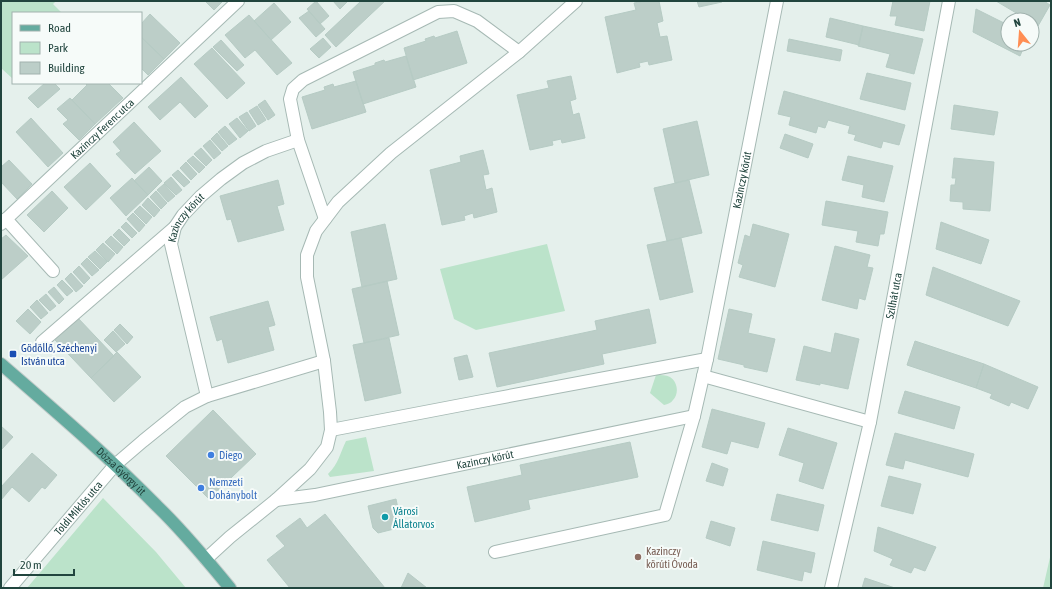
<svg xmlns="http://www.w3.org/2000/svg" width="1052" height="589" font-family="'Asap Condensed',sans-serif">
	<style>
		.green { fill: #bbe3ca }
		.building { fill: #bccec8; stroke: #b6cbc4 }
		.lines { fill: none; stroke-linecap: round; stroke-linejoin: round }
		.minor-casing { stroke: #a6b9b4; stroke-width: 14 }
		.major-casing { stroke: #c1cbc9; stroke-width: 14 }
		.minor { stroke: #fff; stroke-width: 12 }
		.major { stroke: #64ab9f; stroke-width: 12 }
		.transit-dot { fill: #1a4fb4; stroke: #f6fbf9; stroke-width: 1.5 }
		.shop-dot { fill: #3f7fe0; stroke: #f6fbf9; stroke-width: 1.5 }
		.culture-dot { fill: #0f9aa8; stroke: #f6fbf9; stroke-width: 1.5 }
		.education-dot { fill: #8d6e63; stroke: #f6fbf9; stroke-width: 1.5 }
		.labels { text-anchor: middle; stroke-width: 4; stroke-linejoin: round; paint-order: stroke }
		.street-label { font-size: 11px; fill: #21453e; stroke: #f6fbf9 }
		.transit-label { font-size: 11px; fill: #164399; stroke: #f6fbf9; text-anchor: start }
		.shop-label { font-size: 11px; fill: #366cbe; stroke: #f6fbf9; text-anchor: start }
		.culture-label { font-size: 11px; fill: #0d838f; stroke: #f6fbf9; text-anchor: start }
		.education-label { font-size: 11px; fill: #785e54; stroke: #f6fbf9; text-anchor: start }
	</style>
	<rect width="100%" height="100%" fill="#e5f0ec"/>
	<path class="green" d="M1 1H56L53 4 62 13H13V79L1 68Z
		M547 244 565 311 476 330 454 319 440 269Z
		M656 375C661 375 666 375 670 377 678 382 679 394 673 400 671 403 668 404 664 405L650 393Z
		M366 437 374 471 330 477 328 474C339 463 340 453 346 441Z
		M103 498 156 552 186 588H27Z
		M1051 553V588H1043Z"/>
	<path class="building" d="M205 1H223L214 10Z
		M316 1 329 16 320 24 307 9Z
		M333 1H348L340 9Z
		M361 1H385L336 47 325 35Z
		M644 1H659L663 21 657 23 660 37 667 36 672 60 649 65 648 61 639 63 640 67 617 73 605 17 636 10 634 3Z
		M697 1H721L722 2 699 7Z
		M893 1H930L924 31 895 25 897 16H890Z
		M996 1H1044L1050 5 1038 26 1032 22V20H1028Z
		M274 3 291 22 271 40 254 21Z
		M976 9 1008 25V44H1025L1020 56 973 32Z
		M309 11 325 29 316 37 299 18Z
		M150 14 180 43 164 59 141 37V24Z
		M249 15 292 63 277 75 255 50 245 58 225 35Z
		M830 18 863 26 859 45 826 37Z
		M863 26 923 39 914 74 886 67 890 54 858 46Z
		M457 31 467 63 413 80 404 48 426 41 425 39 434 36 435 38Z
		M141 37 164 59 148 75 141 68Z
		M323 38 331 47 319 58 310 49Z
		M789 39 842 50 840 61 787 51Z
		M221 40 244 65 237 71 213 47Z
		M212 48 245 83 227 99 194 64Z
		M406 56 416 87 363 104 353 72 375 65V63L384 60 385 62Z
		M867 73 911 83 905 110 860 99Z
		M571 76 576 99 570 101 573 115 579 113 585 138 562 143 561 139 552 141 553 145 530 150 517 95 549 88 547 81Z
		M181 77 208 106 195 118 180 102 160 120 148 107Z
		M356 81 366 112 312 129 302 97 325 90 324 87 333 84 334 87Z
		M45 83H54L60 89 38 108 28 98Z
		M85 83H108L123 98 95 124 72 100 87 85Z
		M784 91 905 125 899 145 883 141 881 148 854 140 856 135 848 133 850 126 828 120 825 128 818 126 816 133 789 125 791 117 778 114Z
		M70 98 95 124 79 140 63 124 68 120 57 109Z
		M265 100 275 115 268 120 258 105Z
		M954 105 998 112 994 135 951 129Z
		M257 106 266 120 258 125 249 111Z
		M247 112 256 126 249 131 239 117Z
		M31 118 63 153 48 167 16 132Z
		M237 118 248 131 240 138 229 124Z
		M697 121 709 175 675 183 663 129Z
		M134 122 161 151 135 174 116 154 121 151 113 142Z
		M225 126 237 139 229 145 218 132Z
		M217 133 228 146 222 151 211 139Z
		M785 134 813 144 808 158 780 148Z
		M210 140 221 153 214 159 203 146Z
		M201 148 212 160 206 166 194 154Z
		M483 150 489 174 483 175 486 190 492 188 497 212 474 218 473 213 464 216 465 220 442 225 430 170 461 162 460 156Z
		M193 156 205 167 199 173 187 161Z
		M848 156 893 166 884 202 862 197 864 185 842 180Z
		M954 158 994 162 990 211 963 209V202L950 201 951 185H955L956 178H952Z
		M9 160 32 184 17 199 1 182V167Z
		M186 162 197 174 191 180 180 168Z
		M90 163 111 186 86 210 64 187Z
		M149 167 162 181 148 195 134 181Z
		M178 170 190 182 184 187 172 175Z
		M171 177 182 190 176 195 164 183Z
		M132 178 148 195 126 216 110 198Z
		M278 180 284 204 277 206 284 230 238 242 231 219 227 220 220 196Z
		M689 180 702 233 667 241 654 188Z
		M164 184 175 196 168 202 157 190Z
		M52 191 68 208 44 232 27 215Z
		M156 191 167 203 161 209 150 197Z
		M148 198 160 210 154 217 142 205Z
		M826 201 888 212 884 234H880L878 246 856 242 858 231 822 225Z
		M140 206 152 217 146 224 134 212Z
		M133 213 145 225 139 232 127 219Z
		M126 222 137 233 132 238 121 227Z
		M941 222 989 240 981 264 936 249Z
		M385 224 397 279 362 287 351 232Z
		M753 224 789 234 775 287 739 277 743 265 738 263 745 235 750 237Z
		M119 229 130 240 124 246 113 235Z
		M6 235 28 256 1 280V239Z
		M111 236 123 247 117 254 105 242Z
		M681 238 693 292 660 300 647 245Z
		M103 243 115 254 108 262 96 250Z
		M835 246 870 255 867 267 873 268 865 300 859 298 857 309 822 300Z
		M95 251 107 262 100 269 88 257Z
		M87 258 99 270 92 276 81 264Z
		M79 266 90 278 84 284 73 272Z
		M933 267 1020 301 1008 326 926 295Z
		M71 273 83 286 76 292 65 279Z
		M62 280 73 291 67 296 57 285Z
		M387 281 399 335 364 343 352 289Z
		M54 287 64 299 59 304 48 292Z
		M46 294 56 306 50 311 39 300Z
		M37 300 48 313 41 319 30 307Z
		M268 301 275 325 268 327 274 350 228 363 222 339 217 341 210 317Z
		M28 309 41 322 30 334 16 321Z
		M649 309 656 343 602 354 604 364 497 387 489 353 597 330 595 321Z
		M729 309 752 314 748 333 775 339 767 372 744 367V365L718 359Z
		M77 317 114 356 91 378 54 339Z
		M120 324 133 337 127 344 114 330Z
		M113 331 125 344 116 352 104 340Z
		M835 333 859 339 848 389 820 383V385L796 380 804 346 831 353Z
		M389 338 401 393 365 401 353 345Z
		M915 341 984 364 976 388 907 365Z
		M117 352 141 377 114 402 91 378Z
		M467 355 473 377 459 380 454 358Z
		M984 364 1038 387 1028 409 1011 402 1009 406 990 398 992 394 976 388Z
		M905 391 960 407 954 429 898 413Z
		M712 409 765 423 758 448 731 441 727 454 702 447Z
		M213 410 256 454 209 499 166 456Z
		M1 426 13 437 1 450Z
		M788 428 837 443 823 489 799 481 804 463 779 455Z
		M895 433 974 454 968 477 905 460 903 469 886 465Z
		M630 442 638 477 528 500 530 509 475 522 467 487 522 475 520 465Z
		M32 453 57 475 45 489 42 487 29 502 12 487 1 500V487Z
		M712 463 728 469 723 486 706 481Z
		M889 476 921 484 913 514 881 506Z
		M777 494 824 505 818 531 771 520Z
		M396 499 402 527 378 533 373 528 368 506Z
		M325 514 385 588H290L267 560 285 546 276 536 300 518 307 528Z
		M711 521 735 528 730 546 706 538Z
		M878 527 936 547 925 571 914 567 911 573 890 565 893 559 874 551Z
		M763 541 815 553 811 573 804 571 802 581 757 570Z
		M408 573 427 588H401Z
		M865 578 895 588H862Z"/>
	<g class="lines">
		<defs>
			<g id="minor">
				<path d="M6 219 53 271"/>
				<path d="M325 219 298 140 290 99 293 89 303 80 438 12 454 11 477 21 519 52"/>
				<path id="s1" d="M1 224 238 1"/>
				<path d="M42 342 175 227"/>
				<path d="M703 376 870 422"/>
				<path id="s2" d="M207 396 171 244 175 227 183 215 201 196 221 179 243 163 266 151 298 140"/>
				<path d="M331 430 477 402 707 359"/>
				<path id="s3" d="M276 500 315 495 694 416"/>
				<path id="s4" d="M495 552 665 515 694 416 707 359 777 1"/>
				<path d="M206 559 230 537 276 500 310 469 327 447 331 430 330 412 324 361 307 277V255L316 231 338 202 391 153 519 52 576 1"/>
				<path id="s5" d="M10 588 115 465 143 441 185 407 207 396 324 361"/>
				<path id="s6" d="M831 588 870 422 949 1"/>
			</g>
			<g id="major">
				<path id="s7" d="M1 364C54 410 108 456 157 506 183 531 207 560 230 588"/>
			</g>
		</defs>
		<use href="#minor" class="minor-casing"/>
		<use href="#major" class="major-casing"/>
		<use href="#minor" class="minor"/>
		<use href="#major" class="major"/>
	</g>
	<rect class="transit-dot" x="9" y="350" width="8" height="8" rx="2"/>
	<g class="shop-dot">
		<circle cx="211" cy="455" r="4"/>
		<circle cx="201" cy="488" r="4"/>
	</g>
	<circle class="culture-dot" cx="385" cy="517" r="4"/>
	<circle class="education-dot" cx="638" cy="557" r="4"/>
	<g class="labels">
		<g class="street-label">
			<text dy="4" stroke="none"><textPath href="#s1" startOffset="139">Kazinczy Ferenc utca</textPath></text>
			<text dy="4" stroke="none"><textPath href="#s4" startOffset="518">Kazinczy körút</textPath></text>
			<text dy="4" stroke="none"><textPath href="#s2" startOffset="187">Kazinczy körút</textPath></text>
			<text dy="4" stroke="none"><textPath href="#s6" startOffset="299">Szilhát utca</textPath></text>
			<text dy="4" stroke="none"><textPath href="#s3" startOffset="213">Kazinczy körút</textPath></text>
			<text dy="4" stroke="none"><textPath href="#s7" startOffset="161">Dózsa György út</textPath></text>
			<text dy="4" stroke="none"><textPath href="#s5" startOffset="105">Toldi Miklós utca</textPath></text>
		</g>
		<g class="transit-label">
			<text x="21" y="352">Gödöllő, Széchenyi<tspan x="21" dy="13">István utca</tspan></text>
		</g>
		<g class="shop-label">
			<text x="219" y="459">Diego</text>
			<text x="209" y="486">Nemzeti<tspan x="209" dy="13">Dohánybolt</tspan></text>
		</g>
		<g class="culture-label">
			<text x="393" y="515">Városi<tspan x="393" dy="13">Állatorvos</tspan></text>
		</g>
		<g class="education-label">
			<text x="646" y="555">Kazinczy<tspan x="646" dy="13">körúti Óvoda</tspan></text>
		</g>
	</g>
	<rect width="1052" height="589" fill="none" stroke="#21453e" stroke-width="4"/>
	<rect x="12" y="12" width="130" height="72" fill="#f6fbf9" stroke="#a1b2ae"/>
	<rect x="20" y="25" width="20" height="6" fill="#64ab9f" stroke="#a1b2ae"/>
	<text x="48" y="32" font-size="12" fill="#21453e">Road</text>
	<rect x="20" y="42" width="20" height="12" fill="#bbe3ca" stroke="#a1b2ae"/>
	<text x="48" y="52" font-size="12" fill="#21453e">Park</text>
	<rect x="20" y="62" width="20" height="12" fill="#bccec8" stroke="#a1b2ae"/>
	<text x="48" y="72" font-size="12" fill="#21453e">Building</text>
	<g transform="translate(1020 32) rotate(343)"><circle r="19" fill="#f6fbf9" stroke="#a1b2ae"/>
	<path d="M0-3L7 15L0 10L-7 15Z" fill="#ff8e54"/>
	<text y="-6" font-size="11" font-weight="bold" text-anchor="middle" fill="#21453e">N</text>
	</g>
	<path d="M14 569v6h60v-6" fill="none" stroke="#21453e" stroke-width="2"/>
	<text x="20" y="569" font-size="12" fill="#21453e" stroke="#f6fbf9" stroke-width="3" paint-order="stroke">20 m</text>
</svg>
